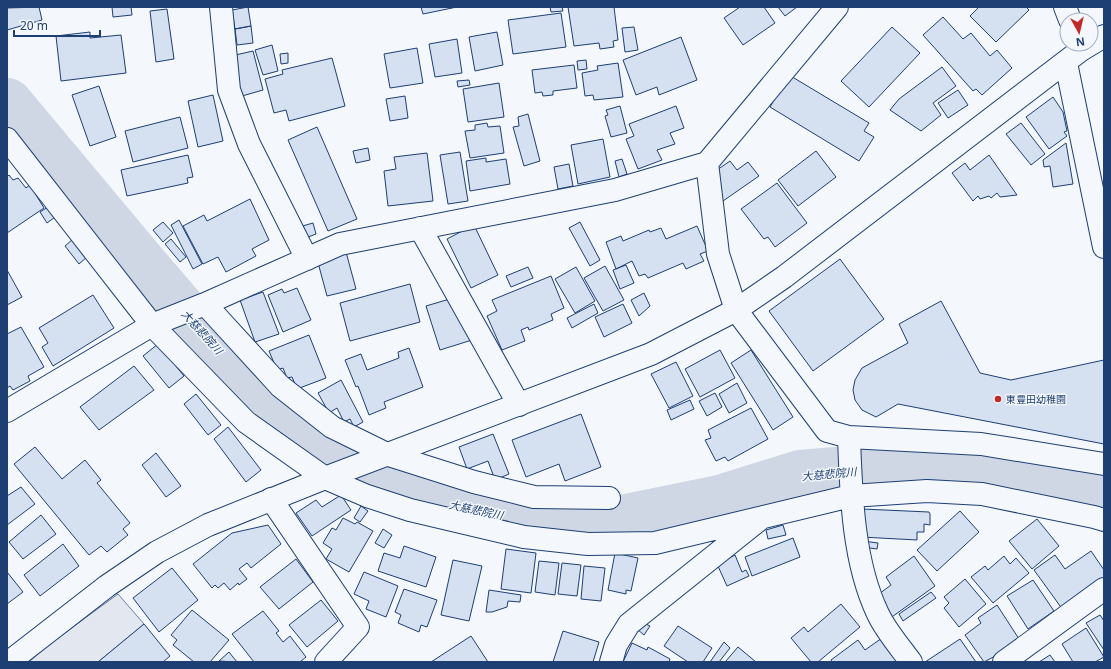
<svg xmlns="http://www.w3.org/2000/svg" width="1111" height="669" font-family="'Noto Sans','Noto Sans JP',sans-serif">
	<style>
		.parking { fill: #e3e8f0; stroke: #687fa3 }
		.lines { fill: none; stroke-linecap: round; stroke-linejoin: round }
		.river { stroke: #cfd7e4; stroke-width: 52 }
		.building { fill: #d5e0f0; stroke: #1d3f73 }
		.street-casing { stroke: #1d3f73; stroke-width: 24 }
		.secondary-casing { stroke: #1d3f73; stroke-width: 24 }
		.street { stroke: #f4f7fb; stroke-width: 22 }
		.secondary { stroke: #f4f7fb; stroke-width: 22 }
		.poi-dot { fill: #c62828; stroke: #f4f7fb; stroke-width: 1.5 }
		.labels { text-anchor: middle; stroke-width: 3; stroke-linejoin: round; paint-order: stroke }
		.poi-label { font-size: 10px; fill: #1d3f73; stroke: #f4f7fb; text-anchor: start }
		.water-label { font-size: 11px; font-style: italic; fill: #1d3f73; stroke: #f4f7fb }
	</style>
	<rect width="100%" height="100%" fill="#f4f7fb"/>
	<path class="parking" d="M118 594 144 624 98 662H29L47 646Z"/>
	<g class="lines">
		<path class="river" d="M7 104 140 263 208 342 253 389 302 431 359 474 422 498 523 520 617 522 720 501 800 476 898 468 1036 475 1104 483"/>
	</g>
	<path class="building" d="M39 7 42 20 7 30V8Z
		M112 7H131L132 15 113 17Z
		M248 7 251 26 235 29 232 10Z
		M421 7H457L423 14Z
		M550 7H562L563 11 551 12Z
		M568 7H614L618 40 613 41 614 47 600 49 599 43 574 46Z
		M740 7H764L775 23 743 45 724 18Z
		M778 7H797L785 16Z
		M979 7H1026L1029 10 996 42 970 16Z
		M167 9 174 59 156 62 150 11Z
		M561 13 566 47 513 54 508 20Z
		M943 17 963 39 971 33 990 56 997 50 1012 68 982 95 976 89 973 91 923 35Z
		M251 26 253 43 237 45 235 29Z
		M634 27 638 50 625 52 622 28Z
		M892 27 920 53 869 107 841 81Z
		M90 32V38L121 35 126 73 61 81 56 36Z
		M497 32 503 65 475 71 469 37Z
		M681 37 697 80 659 95 657 87 636 95 623 60Z
		M457 39 462 73 435 77 429 44Z
		M272 45 278 71 263 75 255 50Z
		M417 48 423 83 390 88 384 54Z
		M253 51 263 90 242 96 231 56Z
		M288 53V63L281 64 280 54Z
		M332 58 345 106 289 121 286 110 274 113 265 79 283 74 282 70Z
		M586 60 587 69 578 70 577 61Z
		M618 63 623 97 594 100 593 95 585 96 582 73 598 70 597 66Z
		M574 65 577 88 553 91V95L543 96 542 92 535 93 532 70Z
		M942 67 956 86 933 103 941 115 921 131 890 110 899 99Z
		M789 75 869 123 864 131 874 137 859 161 770 107Z
		M469 80 470 85 458 87 457 81Z
		M499 83 504 117 468 122 463 89Z
		M99 86 116 137 90 146 72 95Z
		M958 90 968 105 948 118 938 103Z
		M213 95 223 141 198 147 188 101Z
		M405 96 408 118 390 121 386 99Z
		M1053 97 1063 112 1067 131 1064 132 1067 136 1049 149 1026 117Z
		M620 106 627 133 611 137 605 116 608 115 606 110Z
		M676 106 684 128 670 133 675 144 657 150 662 160 638 169 626 139 634 136 629 124Z
		M528 114 540 161 524 166 513 127 519 126 518 117Z
		M180 117 188 148 133 162 125 131Z
		M487 123 488 127 500 126 504 153 470 158 465 131 475 130V125Z
		M1021 123 1045 154 1031 165 1006 134Z
		M317 127 357 219 328 231 288 140Z
		M603 139 610 177 578 184 571 145Z
		M1066 143 1073 184 1053 187 1050 166 1044 167 1043 160Z
		M368 148 370 160 356 163 353 151Z
		M816 151 836 177 798 206 778 180Z
		M460 152 468 201 448 204 440 155Z
		M427 153 433 201 388 206 384 171 396 169 394 157Z
		M188 155 193 177 187 178 188 183 127 196 121 170Z
		M989 155 1017 195 1000 197 997 193 991 198 989 196 980 199 978 196 973 201 952 173 965 163 970 170Z
		M486 158V162L506 159 510 184 470 191 466 161Z
		M622 159 627 174 619 177 615 161Z
		M730 161 737 170 748 162 759 176 723 201 714 188 721 183 714 172Z
		M569 164 573 186 558 189 554 167Z
		M9 175 13 180 18 178 26 188 30 185 44 208 7 233V177Z
		M777 183 807 223 775 247 768 237 764 239 741 209Z
		M250 199 269 240 252 249 256 256 226 272 218 257 203 264 183 226 204 215 207 221Z
		M48 207 55 217 47 223 40 212Z
		M179 220 202 264 193 269 171 225Z
		M163 222 173 233 163 242 153 230Z
		M580 222 600 260 590 266 569 228Z
		M313 223 316 234 303 239 299 227Z
		M474 225 498 275 471 288 447 239Z
		M697 226 708 251 700 254 704 261 686 269 683 263 648 278 645 274 639 276 632 261 616 269 606 242 621 236 623 241 649 230 650 232 661 228 666 239Z
		M73 239 87 257 79 264 65 246Z
		M171 239 186 257 180 262 165 244Z
		M346 252 356 289 327 296 317 259Z
		M840 259 884 319 813 371 769 311Z
		M626 265 634 283 620 289 613 270Z
		M605 266 624 300 603 311 584 278Z
		M528 267 533 278 511 287 506 276Z
		M576 267 595 301 575 313 555 279Z
		M7 270 22 297 7 305Z
		M551 276 564 308 551 314 553 320 529 330 528 327 521 330 525 341 502 350 487 316 497 311 492 300Z
		M410 284 420 322 350 341 340 303Z
		M297 288 311 320 283 332 268 295 282 289 284 293Z
		M263 292 279 334 255 342 240 300Z
		M644 293 650 306 639 316 631 300Z
		M93 295 114 328 53 366 42 347 48 343 39 328Z
		M453 298 472 340 440 350 426 306Z
		M941 301 980 373 1011 380 1104 360V444L898 404 876 417 862 410 855 400 853 390 855 380 862 368 908 343 899 324Z
		M594 304 598 313 572 328 567 318Z
		M623 304 632 323 604 337 595 317Z
		M21 327 44 367 28 376 30 381 13 390 10 386 7 388V334Z
		M309 335 326 378 297 389 292 377 287 378 283 368 277 370 269 351Z
		M158 344 184 376 169 388 143 356Z
		M409 348 423 387 384 402 386 408 369 415 358 386 356 387 345 360 361 354 367 370 399 358 398 352Z
		M720 350 735 378 700 397 685 369Z
		M751 350 793 417 773 430 731 363Z
		M676 362 693 396 669 408 651 374Z
		M134 366 154 390 99 430 80 407Z
		M341 380 363 422 354 427 350 419 344 422 337 408 329 413 318 393Z
		M737 383 747 403 729 413 719 394Z
		M715 393 722 407 707 416 699 401Z
		M196 394 221 425 208 435 184 404Z
		M690 400 694 409 671 420 667 410Z
		M751 408 768 439 728 461 725 457 716 461 705 440 711 438 708 430Z
		M581 414 601 467 565 481 559 464 526 477 512 440Z
		M228 427 261 470 246 482 214 439Z
		M493 434 509 474 495 480 488 461 467 469 459 447Z
		M35 447 62 479 85 460 101 480 97 483 130 523 123 529 128 535 107 552 101 546 89 555 14 464Z
		M156 453 181 486 166 497 142 465Z
		M21 487 35 504 7 525V496Z
		M341 495 351 510 312 536 296 513 316 500 322 507Z
		M361 506 368 511 360 522 354 518Z
		M862 509 929 512 930 514V525L924 524V532H917V540L861 537Z
		M960 511 979 532 937 571 917 550Z
		M41 515 56 534 23 559 9 542Z
		M343 518 355 524 357 522 373 531 349 572 326 559 332 549 323 543 332 528 336 530Z
		M1037 519 1059 546 1032 569 1009 541Z
		M268 525 281 544 251 568 247 563 239 569 247 579 239 585 238 583 230 590 224 583 218 588 215 585 212 588 193 564 232 533Z
		M783 525 786 535 768 539 766 530Z
		M383 529 392 535 384 548 375 543Z
		M793 538 800 557 752 576 745 557Z
		M863 541 878 543 877 549 862 547Z
		M63 544 79 566 40 596 24 575Z
		M404 546 436 557 426 587 378 571 384 553 400 558Z
		M506 549 536 553 531 593 501 589Z
		M1091 551 1104 570V581L1063 610 1034 570 1055 555 1065 569Z
		M615 553 638 558 631 591 626 590V594L608 590Z
		M735 555 742 572 746 570 749 576 727 586 717 564Z
		M914 556 935 586 889 619 881 607 886 603 879 594 891 585 886 577Z
		M1004 556 1010 564 1016 558 1029 573 993 603 971 577 985 566 988 570Z
		M296 559 313 582 279 609 260 587Z
		M453 560 482 566 469 621 441 615Z
		M539 561 559 563 555 595 535 592Z
		M562 563 581 565 577 596 558 594Z
		M584 566 605 568 601 601 581 599Z
		M172 568 198 600 159 632 133 598Z
		M7 572 23 592 7 604Z
		M364 572 398 586 386 617 366 609 369 601 354 594Z
		M965 579 986 604 959 627 944 608 949 603 944 597Z
		M1033 580 1054 611 1028 629 1007 596Z
		M404 589 437 600 427 627 421 625 419 632 398 623 401 615 395 612Z
		M489 590 521 595 520 602 508 601 507 607 492 612H486Z
		M931 592 936 598 903 621 899 614Z
		M321 600 338 621 307 647 289 625Z
		M841 604 860 627 818 662H811L791 638 804 627 808 632Z
		M997 605 1021 642 984 662 965 635 981 623 978 618Z
		M192 610 229 640 210 662H194L173 645 177 640 171 635Z
		M263 611 279 631 276 633 283 642 290 636 306 657 300 662H254L232 634Z
		M1100 615 1104 621V650L1086 623Z
		M642 622 650 626 644 635 637 629Z
		M144 624 170 656 163 662H98Z
		M678 626 712 648 703 662H688L664 646Z
		M1086 628 1104 657 1095 662H1073L1062 644Z
		M563 631 599 642 593 662H553Z
		M471 636 488 662H431Z
		M882 638 899 662H832L831 660 858 640 865 650Z
		M960 639 976 662H925Z
		M724 642 730 648 719 662H710Z
		M632 643 647 650 648 647 670 659 669 662H623Z
		M738 647 756 662H725Z
		M229 652 237 662 219 661Z
		M1050 655 1055 662H1039Z"/>
	<g class="lines">
		<defs>
			<path id="street" d="M221 7 229 90 249 144 307 259
				M1066 63 1104 247
				M7 139 152 325 246 422 325 478 367 496 410 510 524 537 588 544 655 543 851 496 927 491 982 494 1094 517 1104 520
				M707 163 718 254 736 310 827 431 849 437 981 444 1104 464
				M420 228 519 405
				M7 411 152 325 205 304
				M849 437C851 495 853 562 878 614 886 631 900 647 911 662
				M609 498 534 497 474 482 389 455 332 427 280 386 205 304 340 244 615 190 707 163 837 7
				M271 499 358 627 326 662
				M611 662 616 645 629 624 759 520
				M1004 662 1104 589"/>
			<path id="secondary" d="M1065 7 1070 20
				M9 662 107 586 157 552 208 525 325 478 651 354 736 310 784 277 1081 50 1104 36"/>
		</defs>
		<use href="#street" class="street-casing"/>
		<use href="#secondary" class="secondary-casing"/>
		<use href="#street" class="street"/>
		<use href="#secondary" class="secondary"/>
	</g>
	<circle class="poi-dot" cx="998" cy="399" r="4"/>
	<g class="labels">
		<g class="poi-label">
			<text x="1006" y="403">東豊田幼稚園</text>
		</g>
		<g class="water-label">
			<text transform="translate(202 332) rotate(48)" y="4">大慈悲院川</text>
			<text transform="translate(829 474) rotate(-5)" y="4">大慈悲院川</text>
			<text transform="translate(476 510) rotate(12)" y="4">大慈悲院川</text>
		</g>
	</g>
	<rect width="1111" height="669" fill="none" stroke="#1d3f73" stroke-width="16"/>
	<g transform="translate(1079 32) rotate(172)"><circle r="19" fill="#f4f7fb" stroke="#9eadc5"/>
	<path d="M0-3L7 15L0 10L-7 15Z" fill="#c62828"/>
	<text y="-6" font-size="11" font-weight="bold" text-anchor="middle" fill="#1d3f73">N</text>
	</g>
	<path d="M14 30v6h86v-6" fill="none" stroke="#1d3f73" stroke-width="2"/>
	<text x="20" y="30" font-size="12" fill="#1d3f73" stroke="#f4f7fb" stroke-width="3" paint-order="stroke">20 m</text>
</svg>
